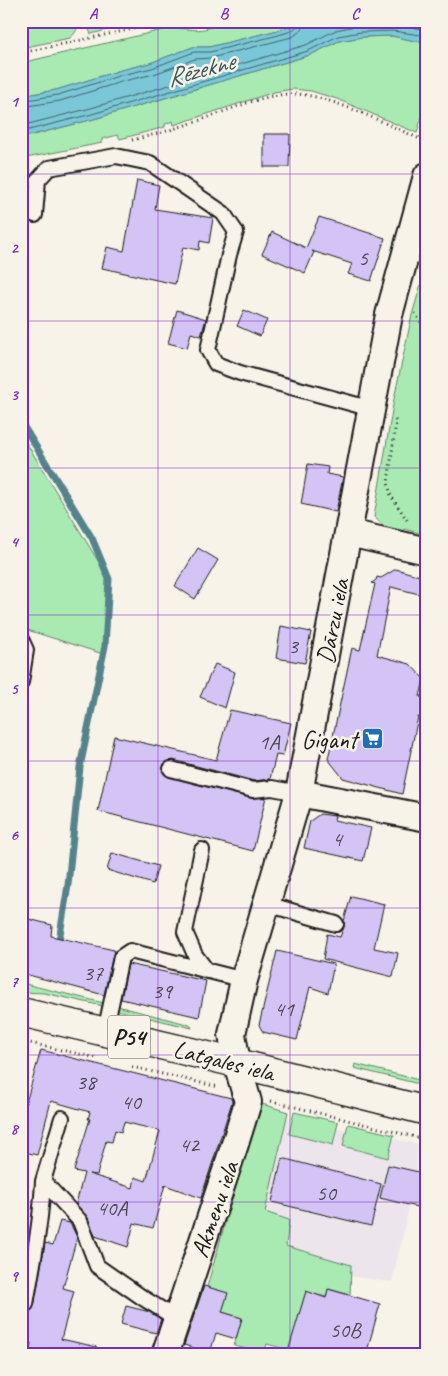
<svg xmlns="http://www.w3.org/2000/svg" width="448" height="1376" font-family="Caveat,sans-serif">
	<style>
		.built { fill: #ece5ec }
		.green { fill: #a9eab2; stroke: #628367 }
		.water { fill: #7ac8d7; stroke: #54838c }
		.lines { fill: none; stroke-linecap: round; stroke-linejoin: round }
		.shore { stroke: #426167; stroke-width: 1 }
		.stream { stroke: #54838c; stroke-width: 7 }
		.building { fill: #d3c4f5; stroke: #1c1c1c; fill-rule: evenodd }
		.lane-casing { stroke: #1c1c1c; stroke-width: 18 }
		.street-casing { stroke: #1c1c1c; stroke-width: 30 }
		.primary-casing { stroke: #1c1c1c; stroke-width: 31 }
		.path { stroke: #1c1c1c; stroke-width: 3; stroke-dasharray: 1 4; stroke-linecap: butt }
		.lane { stroke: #f7f3e8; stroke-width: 14 }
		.street { stroke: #f7f3e8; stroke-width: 26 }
		.primary { stroke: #f7f3e8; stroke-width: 28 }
		.grid { fill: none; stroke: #7b2cbf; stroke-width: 1; stroke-opacity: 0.55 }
		.labels { text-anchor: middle; stroke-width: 5; stroke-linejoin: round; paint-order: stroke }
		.number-label { font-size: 22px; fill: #4a4652 }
		.shield { fill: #f7f3e8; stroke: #5e5c59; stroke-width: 1 }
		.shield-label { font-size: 24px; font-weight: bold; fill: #1c1c1c }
		.street-label { font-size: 25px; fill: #1c1c1c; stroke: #f7f3e8 }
		.poi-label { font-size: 25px; fill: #1c1c1c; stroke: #f7f3e8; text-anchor: end }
		.water-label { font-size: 26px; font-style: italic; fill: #3d585d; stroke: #f7f3e8 }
		.neatline { fill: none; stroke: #7b2cbf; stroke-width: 2 }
		.grid-label { font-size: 16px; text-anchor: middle; font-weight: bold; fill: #7b2cbf }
	</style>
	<rect width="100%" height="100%" fill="#f7f3e8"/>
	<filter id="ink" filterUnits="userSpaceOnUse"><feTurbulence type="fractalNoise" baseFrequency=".02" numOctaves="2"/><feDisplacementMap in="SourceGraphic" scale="10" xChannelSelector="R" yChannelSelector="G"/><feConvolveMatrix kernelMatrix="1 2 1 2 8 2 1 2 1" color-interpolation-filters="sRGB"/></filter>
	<g filter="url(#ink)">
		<path class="built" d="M268 1114 423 1145 392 1282 209 1257Z"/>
		<path class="green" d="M21 21H77C79 28 75 34 70 38L21 48Z
			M85 21H142L91 34Z
			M220 21H295L292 26 274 31 209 47H193L150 63 121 70 56 90 21 96V63L175 27C191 30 207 33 220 21Z
			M392 36 415 41H427V100L417 133 337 99 311 91 293 89 274 92 174 125 173 121 165 124V127L120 139 118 135 102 139V143L21 159V138L94 119 310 55 339 41 362 37Z
			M427 263V535L404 529 402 533 387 529 374 517 394 399 412 315Z
			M21 434 109 579 103 654 21 628Z
			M21 983 104 1003 103 1006 44 993 21 992Z
			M117 1006 187 1024 191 1026 192 1028 116 1010Z
			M355 1064 427 1082V1086L354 1068Z
			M259 1103 288 1112 265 1212 289 1220 286 1246 351 1265 350 1295 329 1289 326 1297 306 1292 289 1350 267 1344 264 1353 234 1346 242 1318 222 1312 227 1293 207 1287Z
			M294 1112 338 1122 333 1145 289 1134Z
			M348 1124 394 1135 388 1158 343 1146Z"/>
		<path class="water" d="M294 21H427V41H415L392 36 362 37 339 41 310 55 94 119 21 138V96L56 90 121 70 150 63 193 47H209L274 31 290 27Z"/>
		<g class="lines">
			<path class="shore" d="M21 101 58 95 122 75 152 68 194 52H210L275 36 292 31 297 26 298 21
				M21 107 60 101 124 81 154 74 195 59 211 58 292 37 302 30 304 21
				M21 126 91 108 306 45 336 30 360 25 393 24 427 30
				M21 132 92 114 308 51 338 36 361 32 393 31 427 36"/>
			<path class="stream" d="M21 422 92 538 109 579 105 646 80 767 68 885 58 947"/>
		</g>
		<path class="building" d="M264 134H290L289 167H264Z
			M137 180 159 185 155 209 213 218 209 243 200 241 199 250 183 247 175 284 102 268 107 247 124 251Z
			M319 217 385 238 371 281 348 274 352 264 312 251 314 252 305 273 262 254 272 232 306 248Z
			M177 310 206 319 201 336 191 333 187 348 168 343Z
			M244 310 267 320 260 336 237 326Z
			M308 464 328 467 327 474 343 477 336 512 301 504Z
			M198 548 218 560 195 599 175 586Z
			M396 569 427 578V596L391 587 377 655 410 664 424 679 420 697 427 699V719L418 717 402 794 343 778 328 759 352 648 360 650 375 584 372 583 376 580 377 577 381 578Z
			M281 626 311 632 305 663 276 658Z
			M215 664 235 672 225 708 200 697Z
			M230 710 291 723 283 756 276 755 270 779 254 781 173 760 165 763 162 771 165 775 169 777 251 798 266 797 253 851 98 811 114 736 216 760Z
			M320 814 335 816 334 820 371 828 363 861 304 848 310 821Z
			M112 853 158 866 153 884 107 870Z
			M351 896 384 904 374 948 398 953 393 977 323 959 327 934 340 937 344 927V921Z
			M21 917 52 925 51 936 114 950 104 995 21 973Z
			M277 951 334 964 328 993 310 987 297 1040 263 1032 259 1025Z
			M128 964 206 981 199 1017 121 999Z
			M41 1050 231 1098 232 1102 201 1198 165 1185 153 1228 134 1223 128 1247 95 1236 88 1218 76 1204 84 1173 74 1171 90 1119H88L90 1112 51 1101 37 1155 21 1151V1120ZM124 1122 160 1131 146 1181 135 1177 133 1188 89 1174 97 1175 106 1141 112 1142 115 1130 121 1132Z
			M282 1158 381 1184 371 1226 272 1202Z
			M388 1165 427 1174 423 1199 419 1198 417 1207 380 1198Z
			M60 1221 70 1223 77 1237 63 1288 74 1291 61 1339 97 1347 96 1355H29L31 1343 21 1342V1311L29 1312 34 1306 45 1243 53 1245Z
			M21 1237 28 1239 21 1280Z
			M204 1286 228 1293 222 1312 242 1318 236 1339 216 1333 210 1353 184 1345Z
			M328 1289 380 1304 366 1355H287L306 1291 326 1298Z
			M126 1306 150 1312 161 1319 156 1333 121 1324Z"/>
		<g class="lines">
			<defs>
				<path id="lane" d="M35 215 38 180 49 168 116 156 150 163 223 213 236 232 229 255 208 350 216 364 240 373 372 409
					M21 639 26 650 21 682
					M171 769 253 790 272 788 299 793
					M202 850 185 932 195 955 207 971
					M267 904 336 924
					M105 1032 121 957 130 951 244 980
					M62 1118 43 1181 80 1221 97 1266 143 1298 177 1319
					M26 1304C33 1263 41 1223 43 1181"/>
				<path id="street" d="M349 533 427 551
					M299 793 427 818
					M165 1355 235 1144 248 1102 237 1063 232 1034 244 980 299 793 389 315 427 176"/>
				<path id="primary" d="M21 1012 237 1063 427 1111"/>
			</defs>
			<use href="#lane" class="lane-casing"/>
			<use href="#street" class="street-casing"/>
			<use href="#primary" class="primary-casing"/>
			<path class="path" d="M21 53 170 21
				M132 140C158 134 184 126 209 117 234 108 263 95 290 94 324 92 388 125 420 139L427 114
				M21 163 30 161
				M415 313 427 332
				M395 420 396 422 388 483 391 496 407 520
				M21 1041 97 1058
				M132 1067 219 1087
				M271 1101 427 1140"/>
			<use href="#lane" class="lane"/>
			<use href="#street" class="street"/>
			<use href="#primary" class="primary"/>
		</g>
	</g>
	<path class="grid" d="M158 21V1355M290 21V1355M21 174H427M21 321H427M21 468H427M21 615H427M21 761H427M21 908H427M21 1055H427M21 1202H427"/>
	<defs>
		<symbol id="supermarket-square" viewBox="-11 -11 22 22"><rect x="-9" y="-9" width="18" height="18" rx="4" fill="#1f6fb2" stroke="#f7f3e8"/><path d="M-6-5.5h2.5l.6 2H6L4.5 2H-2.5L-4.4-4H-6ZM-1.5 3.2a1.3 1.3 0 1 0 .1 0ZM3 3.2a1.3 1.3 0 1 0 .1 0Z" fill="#fff"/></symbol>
	</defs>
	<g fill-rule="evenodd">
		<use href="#supermarket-square" x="360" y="726" width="25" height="25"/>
	</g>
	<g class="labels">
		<g class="number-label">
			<text x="363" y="265">5</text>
			<text x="293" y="653">3</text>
			<text x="269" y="749">1A</text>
			<text x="337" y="846">4</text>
			<text x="93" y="980">37</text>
			<text x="162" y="998">39</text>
			<text x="284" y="1016">41</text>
			<text x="86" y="1089">38</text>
			<text x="131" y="1109">40</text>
			<text x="189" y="1152">42</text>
			<text x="326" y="1200">50</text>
			<text x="112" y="1215">40A</text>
			<text x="345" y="1337">50B</text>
		</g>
		<rect class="shield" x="108" y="1015.5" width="42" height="43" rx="4"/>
		<g class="shield-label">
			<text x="129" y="1045">P54</text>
		</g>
		<g class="street-label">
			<text transform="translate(332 621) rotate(-79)" y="9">Dārzu iela</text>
			<text transform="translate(224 1060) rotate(14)" y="9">Latgales iela</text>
			<text transform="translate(214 1209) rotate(-71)" y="9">Akmeņu iela</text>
		</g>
		<g class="poi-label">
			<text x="357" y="748">Gigant</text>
		</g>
		<g class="water-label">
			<text transform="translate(200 69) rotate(-15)" y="9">Rēzekne</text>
		</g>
	</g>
	<rect width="448" height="1376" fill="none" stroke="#f7f3e8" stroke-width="55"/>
	<rect x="28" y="28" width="392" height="1320" class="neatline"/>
	<g class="grid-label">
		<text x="93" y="19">A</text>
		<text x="224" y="19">B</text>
		<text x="355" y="19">C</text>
		<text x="14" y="107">1</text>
		<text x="14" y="253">2</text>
		<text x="14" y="400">3</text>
		<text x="14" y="547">4</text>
		<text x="14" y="694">5</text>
		<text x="14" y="840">6</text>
		<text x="14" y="987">7</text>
		<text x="14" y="1134">8</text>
		<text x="14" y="1281">9</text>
	</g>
</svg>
